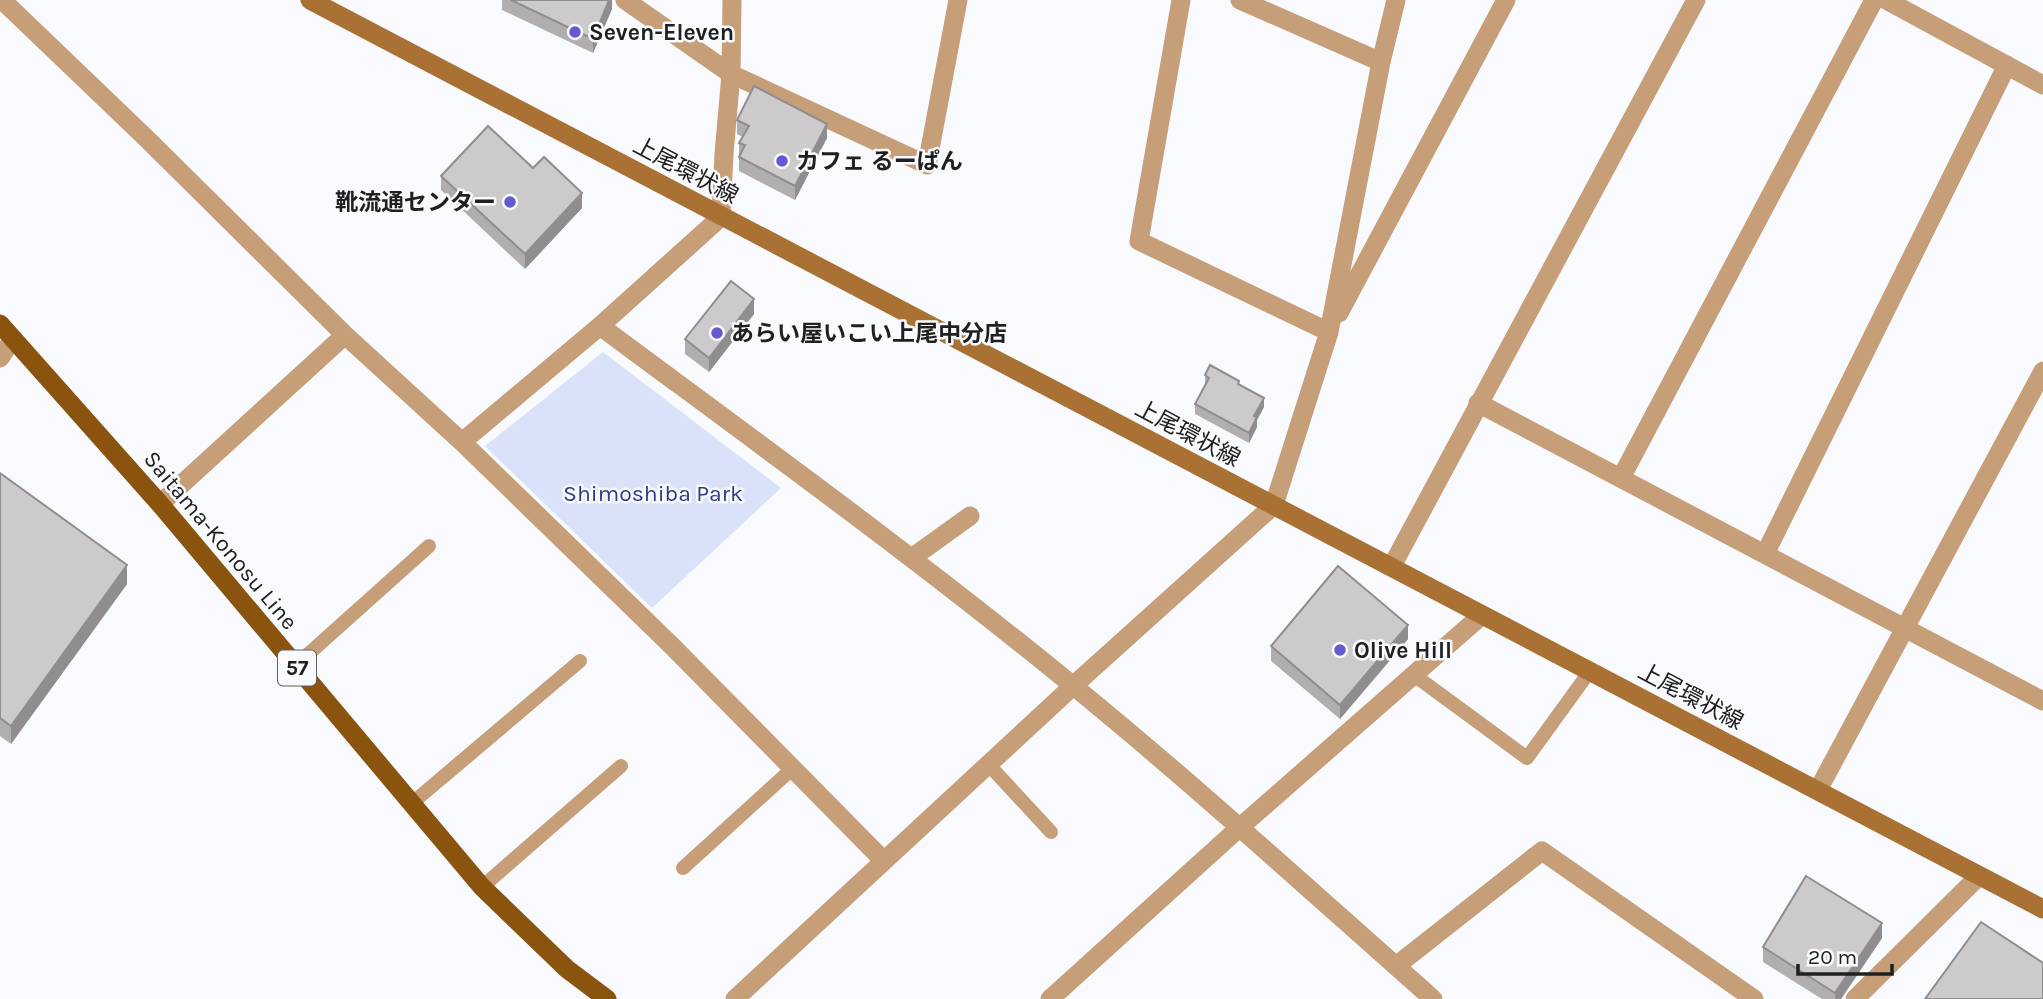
<svg xmlns="http://www.w3.org/2000/svg" width="2043" height="999" font-family="Karla,'Noto Sans JP',sans-serif">
	<style>
		.green { fill: #dae2f9 }
		.lines { fill: none; stroke-linecap: round; stroke-linejoin: round }
		.service { stroke: #c69e78; stroke-width: 14 }
		.minor { stroke: #c69e78; stroke-width: 19 }
		.tertiary { stroke: #c69e78; stroke-width: 19 }
		.secondary { stroke: #a97133; stroke-width: 19 }
		.primary { stroke: #8b540e; stroke-width: 19 }
		.wall { fill: #b0aeaf }
		.shaded-wall { fill: #908d8f }
		.building { fill: #cdcacc; stroke: #908d8f; stroke-width: 2 }
		.poi-dot { fill: #6559d2; stroke: #f9fafd; stroke-width: 2.5 }
		.labels { text-anchor: middle; stroke-width: 5; stroke-linejoin: round; paint-order: stroke }
		.shield { fill: #f9fafd; stroke: #616163; stroke-width: 2 }
		.shield-label { font-size: 21px; font-weight: bold; fill: #202021 }
		.poi-label { font-size: 23px; font-weight: bold; fill: #202021; stroke: #f9fafd; text-anchor: start }
		.street-label { font-size: 23px; fill: #202021; stroke: #f9fafd }
		.park-label { font-size: 23px; fill: #2c3b85; stroke: #f9fafd }
	</style>
	<rect width="100%" height="100%" fill="#f9fafd"/>
	<path class="green" d="M603 352 781 488 652 608 485 446Z"/>
	<g class="lines">
		<path class="service" d="M295 666 429 546
			M1414 675 1527 758 1590 671
			M988 764 1051 832
			M411 804 580 661
			M683 868 793 768
			M482 887 621 766"/>
		<path class="minor" d="M2 0 146 138 345 335 462 442 672 646 884 861
			M625 0 731 74 927 165 958 0
			M1181 0 1139 241 1329 332
			M1240 0 1381 62
			M1886 0 2043 85
			M1339 313 1506 0
			M600 326C759 444 918 559 1071 684 1195 785 1313 893 1433 999
			M0 358 13 339
			M1478 403 2043 701
			M462 442 600 326 721 217 724 154 731 74 732 0
			M1621 478 1874 0
			M160 504 345 335
			M1765 554 2007 65
			M913 557 970 516
			M1818 790 2043 371
			M1396 966 1542 851 1754 999
			M735 999 1073 686 1274 505 1329 332 1381 62 1396 0
			M1050 999 1239 828 1482 615
			M1855 999 1979 876"/>
		<path class="tertiary" d="M1392 566 1696 0"/>
		<path class="secondary" d="M310 0 2043 909"/>
		<path class="primary" d="M0 324 160 504 482 887 567 969 607 999"/>
	</g>
	<path class="wall" d="M502 0H612V9L593 53 502 10Z
		M737 120 827 138 795 200 739 171V143L743 137 737 134Z
		M533 168 582 208 525 269 441 190V176Z
		M754 314 709 372 685 354V339Z
		M1205 375 1239 384 1264 407 1257 420V427L1249 443 1195 414V404L1205 385Z
		M0 473 127 584 11 744 0 736Z
		M1408 639 1340 719 1271 661V646Z
		M1882 938 1841 999H1822L1763 962V947Z"/>
	<path class="shaded-wall" d="M609 0H612V9L593 53V39Z
		M827 124V138L795 200V186Z
		M582 193V208L525 269V254Z
		M754 299V314L709 372V358Z
		M1264 398V407L1257 420V427L1249 443V433L1254 416Z
		M127 565V584L11 744V726Z
		M1408 625V639L1340 719V705Z
		M1882 923V938L1841 999H1835V993Z"/>
	<path class="building" d="M511 0H609L593 39Z
		M754 86 827 124 795 186 739 157 745 145 739 143 749 126 737 120Z
		M488 126 533 168 544 157 582 193 525 254 441 176Z
		M731 281 754 299 709 358 685 339Z
		M1210 365 1239 381 1238 384 1264 398 1254 416 1257 417 1249 433 1195 404 1209 378 1205 375Z
		M0 473 127 565 11 726 0 718Z
		M1338 566 1408 625 1340 705 1271 646Z
		M1806 876 1882 923 1835 993 1763 947Z
		M1981 922 2043 963V999H1925Z"/>
	<g class="poi-dot">
		<circle cx="575" cy="32" r="7"/>
		<circle cx="782" cy="161" r="7"/>
		<circle cx="510" cy="202" r="7"/>
		<circle cx="717" cy="333" r="7"/>
		<circle cx="1340" cy="650" r="7"/>
	</g>
	<g class="labels">
		<rect class="shield" x="278" y="650.5" width="38" height="35" rx="5"/>
		<g class="shield-label">
			<text x="297" y="675">57</text>
		</g>
		<g class="poi-label">
			<text x="589" y="40">Seven-Eleven</text>
			<text x="796" y="169">カフェ るーぱん</text>
			<text x="496" y="210" text-anchor="end">靴流通センター</text>
			<text x="731" y="341">あらい屋いこい上尾中分店</text>
			<text x="1354" y="658">Olive Hill</text>
		</g>
		<g class="street-label">
			<text transform="translate(686 170) rotate(28)" y="8">上尾環状線</text>
			<text transform="translate(1188 433) rotate(28)" y="8">上尾環状線</text>
			<text transform="translate(221 540) rotate(50)" y="8">Saitama-Konosu Line</text>
			<text transform="translate(1691 696) rotate(28)" y="8">上尾環状線</text>
		</g>
		<g class="park-label">
			<text x="653" y="501">Shimoshiba Park</text>
		</g>
	</g>
	<path d="M1798 964v10h94v-10" fill="none" stroke="#202021" stroke-width="3.5"/>
	<text x="1808" y="964" font-size="21" fill="#202021" stroke="#f9fafd" stroke-width="5" paint-order="stroke">20 m</text>
</svg>
